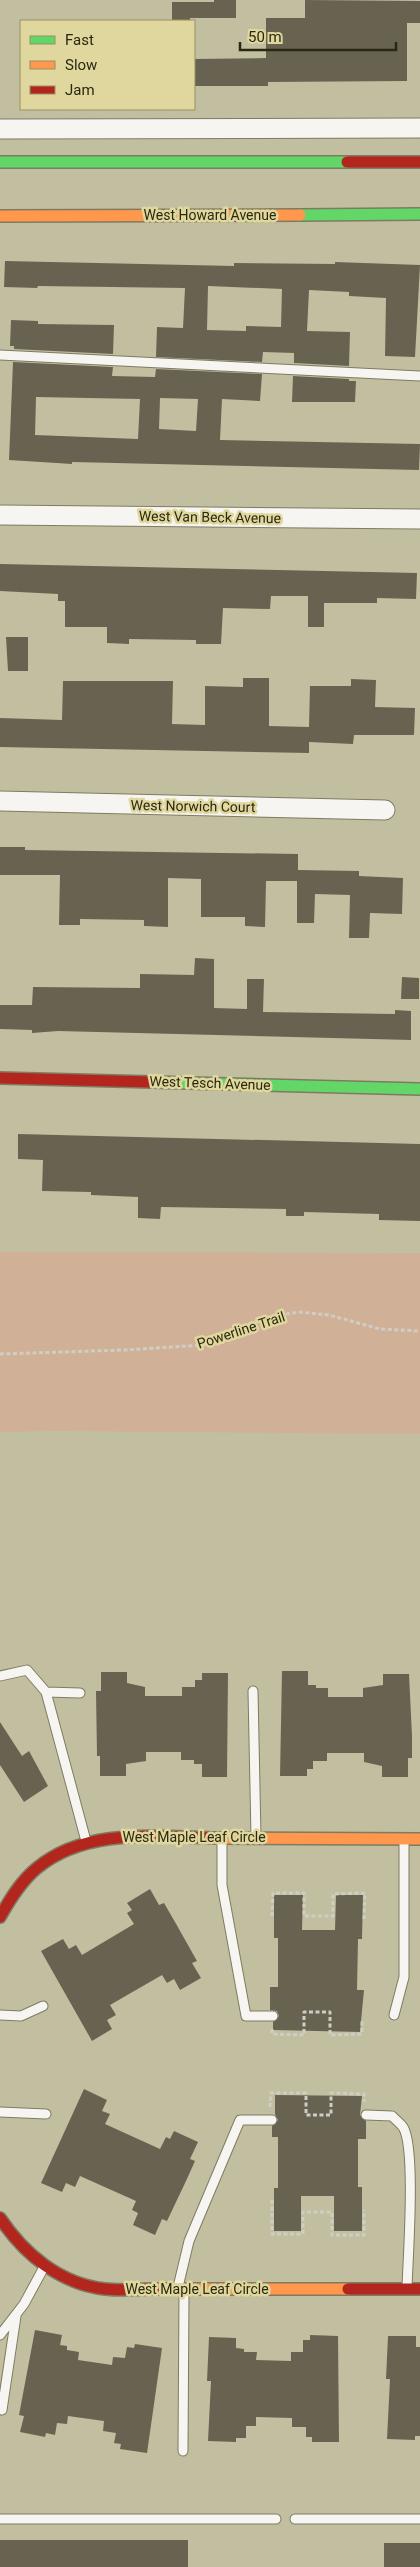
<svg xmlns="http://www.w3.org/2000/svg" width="420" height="2567" font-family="Roboto,sans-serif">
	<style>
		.green { fill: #d0b198 }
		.building { fill: #676350; fill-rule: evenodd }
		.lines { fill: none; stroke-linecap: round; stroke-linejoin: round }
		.lane-casing { stroke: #7e7b62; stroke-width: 11 }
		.street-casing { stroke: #7e7b62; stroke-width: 21 }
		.fast-casing { stroke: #7e7b62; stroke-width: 14 }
		.slow-casing { stroke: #7e7b62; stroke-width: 14 }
		.jam-casing { stroke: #7e7b62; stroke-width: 14 }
		.path { stroke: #cfcdc4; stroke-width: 3; stroke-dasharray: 4 2.5; stroke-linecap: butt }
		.lane { stroke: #f6f5f1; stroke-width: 9 }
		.street { stroke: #f6f5f1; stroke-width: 19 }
		.fast { stroke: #63d668; stroke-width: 11 }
		.slow { stroke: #ff974d; stroke-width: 11 }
		.jam { stroke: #b3261e; stroke-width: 11 }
		.labels { text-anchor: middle; stroke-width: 5; stroke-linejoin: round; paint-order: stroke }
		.street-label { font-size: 14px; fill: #2b2811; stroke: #dfd79d }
	</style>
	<rect width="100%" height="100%" fill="#c2bfa0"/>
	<path class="green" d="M0 1252 420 1253V1434L56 1431 0 1432Z"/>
	<path class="building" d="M214 0H236V18H190V21H172V2H214Z
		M305 0 420 1V23H407V81L268 82V86H194V59L266 58V18H305Z
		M5 261 234 266V263L335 264V262L420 265 415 357 385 356 386 298 349 296V292L309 290 307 331 350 332 349 366 294 363V353L263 352 262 362 156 357 157 327 183 328 185 288 38 286 37 288 4 287ZM208 286 282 289 281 327 246 326V331L207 330Z
		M11 320 38 321V324L114 325 113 354 14 349V346H10Z
		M13 362 113 367 112 376 155 377 156 369 262 374 260 401 222 399 220 440 420 444 419 470 72 462V464L9 460ZM36 397 140 399 138 439 35 435ZM160 398 198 399 196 431 159 429Z
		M293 376 349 379V381H356L355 402H292Z
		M0 564 417 573 416 599 377 598V603H324V627H308V596H271L270 609 223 608 221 644H196V640L129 639V644L107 643V627H65V601H58V594L0 591Z
		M6 637H28V671H8Z
		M243 678H269V726L309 727 310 686H351V679L376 680 375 707 415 708 414 735H354L353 744 309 742V753L0 747V718L62 720 63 681H173L172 724 205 725V686L243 687Z
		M0 847H25V850L298 854V870L359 871V876L403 878 402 914 370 913 369 938H349L350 895 315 894 314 923H297V881H266L265 927 245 926V917H201V879L168 878V927L144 926V920L80 919V925H59L60 875H0Z
		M195 958 214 959V1008L247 1009V979H264L263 1012 395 1014V1010L411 1011V1040L58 1031 32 1033V1030L0 1029V1005H32L33 987 140 988V974L194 975Z
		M402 977 419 978V999H401Z
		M18 1134 420 1144V1221L379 1220V1214L304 1212V1216H286V1209L161 1207 160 1219 138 1218V1197L91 1195V1192L42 1191 43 1160 18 1159Z
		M282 1671H308V1685H316V1688H328V1697H363V1688L383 1685V1674H409L412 1736V1758H408V1777H382V1766L364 1762V1753H327V1761H313V1769H307V1776H280Z
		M101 1672H127V1683L145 1687V1696H182V1687H195V1680H202V1673H228L227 1777H202V1764H194V1760H181V1752H146V1761L126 1764V1776H100V1756H97L96 1691H101Z
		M0 1722 22 1756 29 1751 48 1786 24 1802 0 1765Z
		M150 1889 159 1905 164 1903 175 1922 197 1961 192 1963 201 1978 180 1990 174 1979 167 1983 162 1975 110 2005 116 2015 107 2020 112 2029 92 2041 41 1951 63 1939 69 1949 76 1945 82 1955 134 1924 127 1913 132 1910 127 1903Z
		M274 1895H303L302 1930H335L336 1895H363L362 1939H358L357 1990H364L360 2032 273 2030V2022L279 2016 277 2011 270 2010V1987H278V1938H274Z
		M84 2089 107 2100 102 2111 110 2114 105 2124 160 2149 166 2137 170 2139 174 2131 198 2142 190 2159 195 2161 186 2181 167 2221 162 2219 155 2235 133 2225 138 2213 132 2210 136 2201 80 2176 75 2187 66 2183 62 2192 41 2183Z
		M275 2095 362 2096 360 2115 366 2121V2139H358V2187H362V2231H334V2196H301V2231H274V2188H278V2137H272V2126L278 2120 275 2114Z
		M35 2330 62 2335 60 2345 67 2346V2350L79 2352 78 2360 112 2365 113 2357 125 2358 127 2347 134 2348 135 2344 162 2348 147 2453 120 2449 121 2444 114 2443 116 2433 103 2431 104 2421 68 2416 67 2424 57 2423 55 2435 46 2433 45 2437 20 2432 24 2416 19 2415Z
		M310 2335 338 2336 339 2442H312V2437H306V2427H292V2418L256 2417V2426H246V2438H236V2442L208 2441 211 2381H207L209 2337 236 2338V2348L244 2349V2352H257L256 2360 291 2361V2352H303V2340H310Z
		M388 2336H416V2347H420V2436H415V2440L387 2439 390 2379H386Z
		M0 2540H188V2567H0Z
		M384 2543H420V2567H384Z"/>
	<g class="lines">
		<defs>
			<path id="lane" d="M0 355 420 376
				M0 1676 27 1670 46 1692 86 1841
				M253 1691 256 1837
				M46 1692 80 1693
				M222 1839V1885L246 2016H273
				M0 2015 21 2016 43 2006
				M394 2015 404 1977V1841
				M0 2112 46 2114
				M366 2115 392 2116C395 2119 400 2123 403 2127 416 2147 408 2257 407 2287
				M178 2287 189 2241 240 2120H272
				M0 2335 24 2304 43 2269
				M2 2410 16 2316
				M183 2451 184 2292
				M0 2519H276
				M295 2519H420"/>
			<path id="street" d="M0 129 420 128
				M0 515 420 519
				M0 801 385 810"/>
			<path id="fast" d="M0 162H347
				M300 215 420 214
				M152 1082 420 1089"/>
			<path id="slow" d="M0 216 300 215
				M217 1838 420 1839
				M155 2289H348"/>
			<path id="jam" d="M347 162H420
				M0 1078 152 1082
				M0 1917C10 1899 21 1881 37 1868 86 1827 158 1837 217 1838
				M0 2218C24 2254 60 2284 105 2289 121 2291 138 2289 155 2289
				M348 2289H420"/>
		</defs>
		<use href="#lane" class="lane-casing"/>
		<use href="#street" class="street-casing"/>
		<use href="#fast" class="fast-casing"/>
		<use href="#slow" class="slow-casing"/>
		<use href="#jam" class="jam-casing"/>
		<path class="path" d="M0 1354 124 1350 203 1345 225 1338 249 1324 274 1316 299 1312 329 1315 380 1329 420 1331
			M272 1916 273 1893H304V1916H333V1894L365 1893 364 1919
			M272 2029V2034L304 2035V2012H330V2035L362 2034V2020
			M270 2107 271 2093H306V2115H331V2093L364 2094V2102
			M272 2200V2234H303V2212H332V2235H364V2210"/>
		<use href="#lane" class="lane"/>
		<use href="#street" class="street"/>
		<use href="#fast" class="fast"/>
		<use href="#slow" class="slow"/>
		<use href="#jam" class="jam"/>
	</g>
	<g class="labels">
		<g class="street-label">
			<text x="210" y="220">West Howard Avenue</text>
			<text transform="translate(210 517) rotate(1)" y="5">West Van Beck Avenue</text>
			<text transform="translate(193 806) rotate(1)" y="5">West Norwich Court</text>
			<text transform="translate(210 1083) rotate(2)" y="5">West Tesch Avenue</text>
			<text transform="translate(241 1330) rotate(-18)" y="5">Powerline Trail</text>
			<text x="194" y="1842">West Maple Leaf Circle</text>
			<text x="197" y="2294">West Maple Leaf Circle</text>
		</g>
	</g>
	<rect x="20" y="20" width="175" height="90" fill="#dfd79d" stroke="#979165"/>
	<rect x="30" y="36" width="25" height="8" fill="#63d668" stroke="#979165"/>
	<text x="65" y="45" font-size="15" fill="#2b2811">Fast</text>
	<rect x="30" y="61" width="25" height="8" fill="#ff974d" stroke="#979165"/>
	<text x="65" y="70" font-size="15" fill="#2b2811">Slow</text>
	<rect x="30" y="86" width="25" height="8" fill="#b3261e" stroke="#979165"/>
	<text x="65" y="95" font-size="15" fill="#2b2811">Jam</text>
	<path d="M240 42v8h156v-8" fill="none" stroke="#2b2811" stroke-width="2.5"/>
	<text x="248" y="42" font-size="15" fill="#2b2811" stroke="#dfd79d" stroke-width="4" paint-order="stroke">50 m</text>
</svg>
